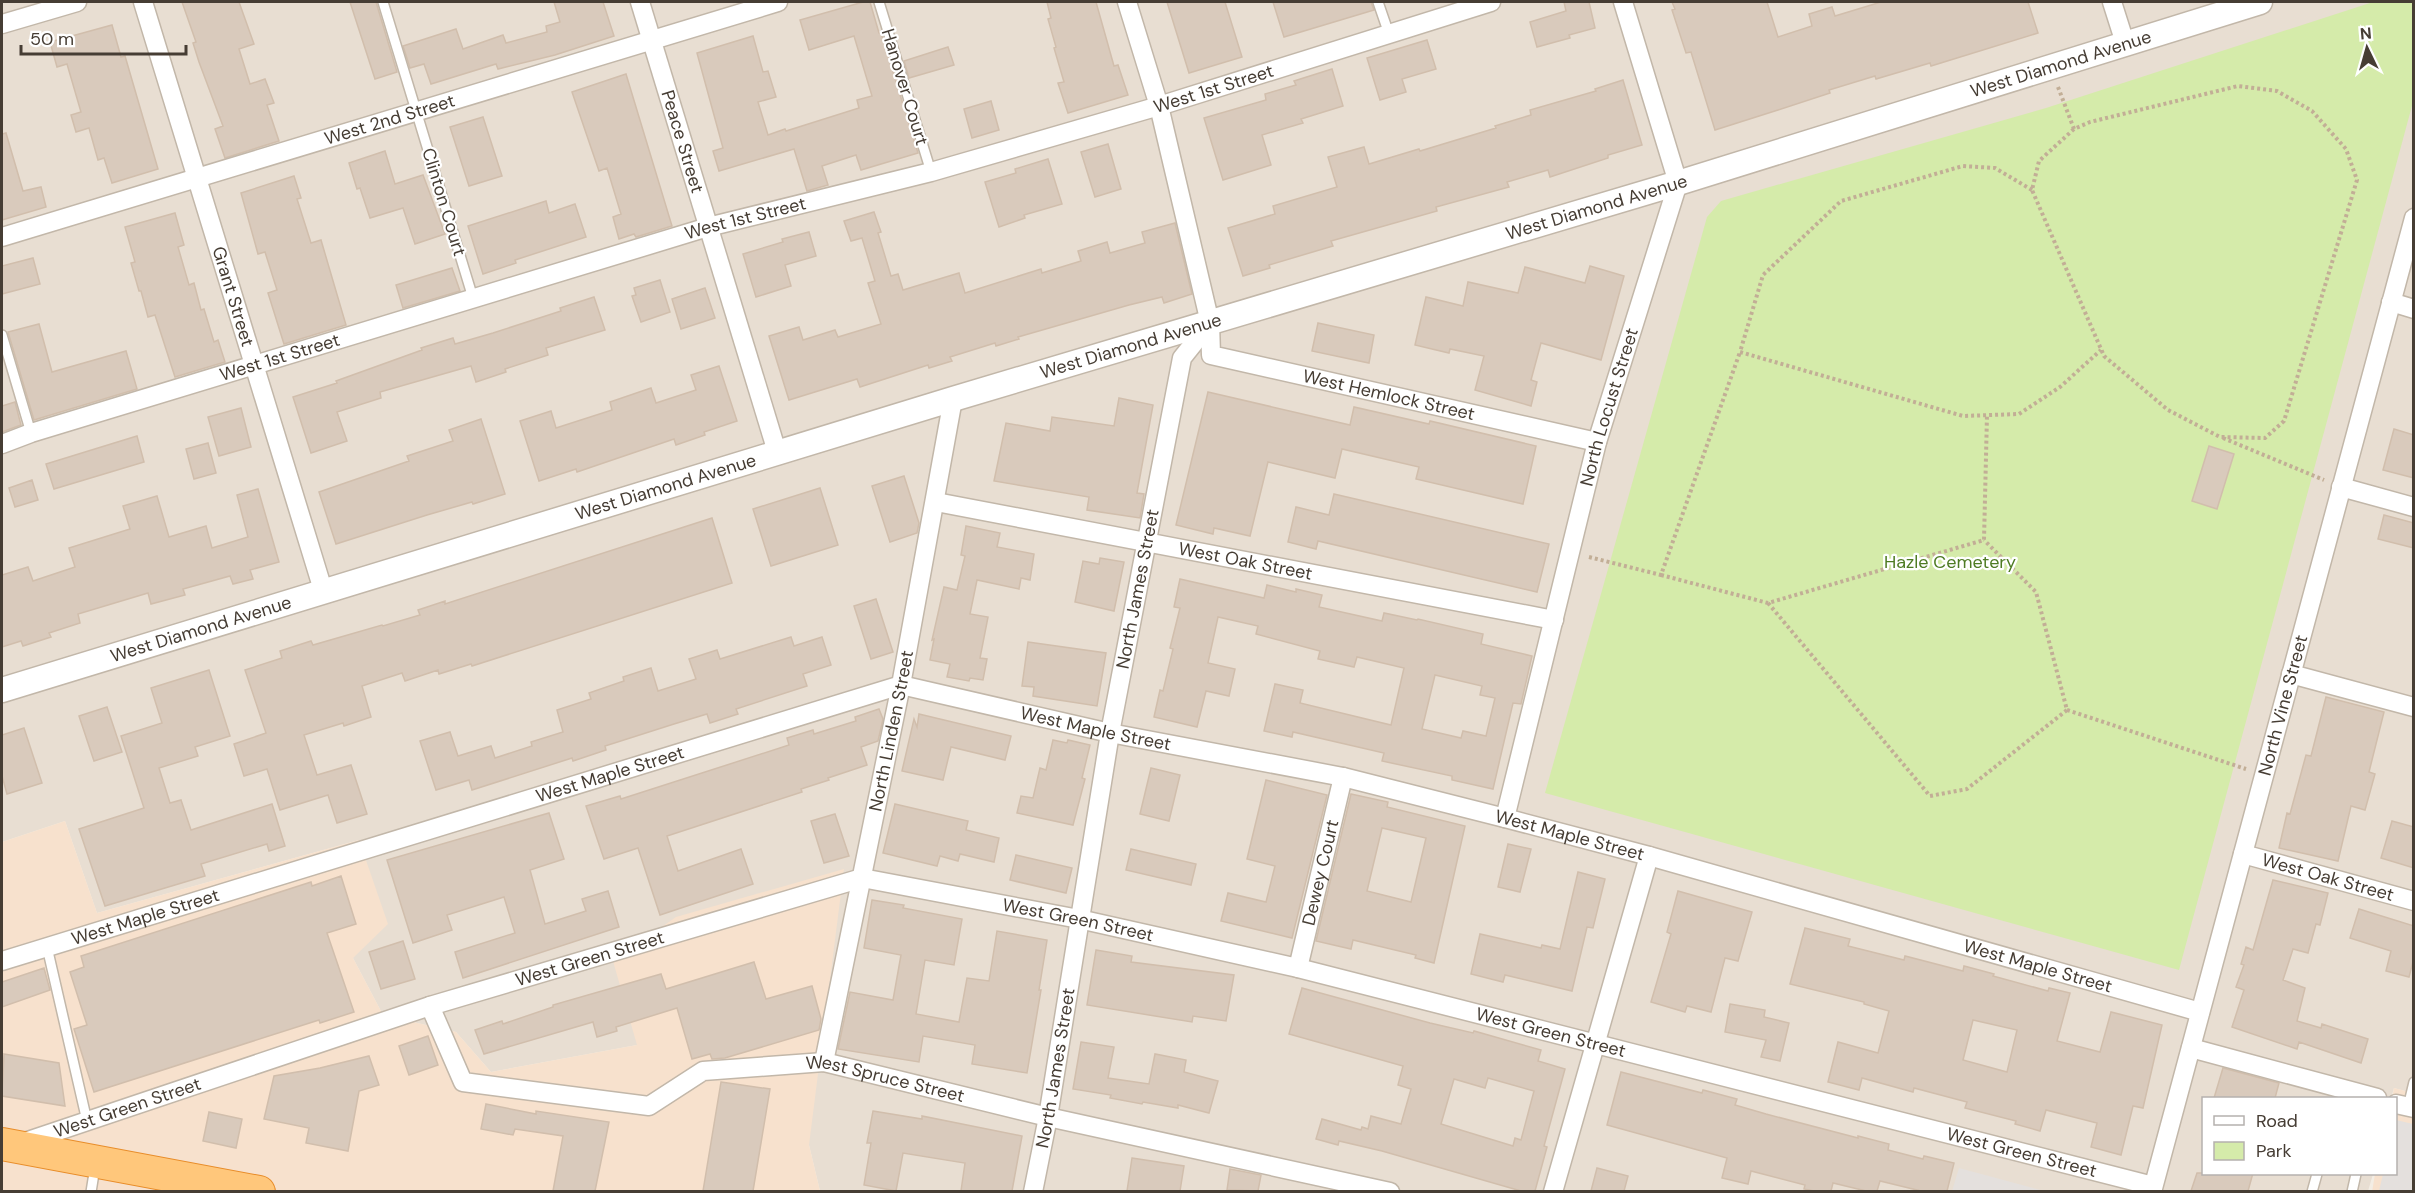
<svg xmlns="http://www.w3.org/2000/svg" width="2415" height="1193" font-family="'DM Sans',sans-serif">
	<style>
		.residential { fill: #e8ded2 }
		.commercial { fill: #f7e1cd }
		.green { fill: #d5ebaa }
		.parking { fill: #e4e0dd }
		.building { fill: #d9cabc; stroke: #d1beac; stroke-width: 1.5; fill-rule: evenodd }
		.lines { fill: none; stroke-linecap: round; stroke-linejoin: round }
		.service-casing { stroke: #c2b7a9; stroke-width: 12 }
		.minor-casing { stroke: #c2b7a9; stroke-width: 21 }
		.tertiary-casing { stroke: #c2b7a9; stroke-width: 27 }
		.trunk-casing { stroke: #e88d2a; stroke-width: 34 }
		.path { stroke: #c2ae96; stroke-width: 4; stroke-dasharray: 3 3; stroke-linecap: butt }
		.service { stroke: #fff; stroke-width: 9 }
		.minor { stroke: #fff; stroke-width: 18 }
		.tertiary { stroke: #fff; stroke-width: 24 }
		.trunk { stroke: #ffc77b; stroke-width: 32 }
		.labels { text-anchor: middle; stroke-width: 4.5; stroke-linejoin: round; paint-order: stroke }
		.street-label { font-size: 18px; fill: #463d34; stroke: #fff }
		.park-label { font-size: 18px; fill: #4e7b23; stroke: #fff }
	</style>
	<rect width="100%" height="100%" fill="#f3ede4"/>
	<path class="residential" d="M2 2H2413V1093L2394 1088 2391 1098H2204V1174H2373L2368 1191H820L809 1145 637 1045 491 1072 456 1032 383 1015 353 958 359 840 97 913 65 821 2 842Z"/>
	<path class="commercial" d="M65 821 97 913 359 840 388 924 353 958 383 1015 456 1032 491 1072 637 1045 613 961 676 917 844 869 809 1145 820 1191H2V842Z
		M2394 1088 2413 1093V1191L2372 1192 2375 1174H2396V1098H2392Z"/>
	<path class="green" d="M2373 2H2413V102L2179 970 1545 793 1707 217 1721 201 2046 108Z"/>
	<path class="parking" d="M2396 1120 2413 1124V1191H2379L2383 1174H2396Z
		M1959 1168 2044 1191H1952Z"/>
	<path class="building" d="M182 2H239L254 44 239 49 250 84 265 79 274 103 267 105 279 141 225 158 215 129 223 126 199 62 193 43 196 42Z
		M350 2H376L397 72 375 79Z
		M554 2H603L614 36 555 55 498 69 496 64 431 84 424 64 410 68 403 46 456 29 463 49 503 35 506 43 547 32 546 26 560 22Z
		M863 2H870L879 33H881L918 153 861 170 856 155 822 166 828 185 807 191 794 149 719 171 713 151 723 148 697 53 753 36 763 72 768 71 776 97 758 102 768 135 785 129 786 131 859 108 857 100 872 96 854 36 809 50 800 20Z
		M1047 2H1096L1114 66 1118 65 1128 95 1068 113 1058 83 1064 82 1054 48 1056 47 1048 19 1051 18Z
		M1167 2H1225L1242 57 1189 73Z
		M1273 2H1371L1374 10 1284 37Z
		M1564 2H1589L1595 28 1569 35 1570 38 1537 47 1530 22 1566 11Z
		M1672 2H1767L1778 37 1812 26 1809 14 1832 7 1835 16 1881 2H2028L2038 33 1931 66 1930 63 1876 79 1875 76 1829 90 1830 93 1778 110 1715 130 1691 52 1686 53 1672 10 1675 9Z
		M112 25 121 57 125 56 158 169 112 183 104 158 98 160 89 128 76 132 71 115 81 112 67 64 57 67 50 42Z
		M1427 40 1436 69 1402 79 1406 92 1380 100 1367 58Z
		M948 47 954 65 909 78 904 61Z
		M1332 69 1343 106 1301 119 1303 123 1262 135 1271 165 1223 180 1204 118 1266 100 1265 94 1296 85 1294 81Z
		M626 74 672 226 636 237 634 234 619 239 613 217 621 214 607 168 599 171 572 92Z
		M1623 80 1642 145 1608 155V158L1550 177 1548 170 1507 182 1509 187 1436 207 1437 211 1331 241 1333 246 1269 265 1270 268 1243 276 1228 228 1275 214 1273 206 1337 187 1328 157 1364 147 1369 164 1419 149 1420 151 1496 128 1495 126 1531 115 1530 110 1596 91 1595 89Z
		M991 101 999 130 972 138 964 109Z
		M483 117 502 176 469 186 450 127Z
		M6 133 23 191 41 187 46 207 2 220V134Z
		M1108 144 1121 189 1095 197 1081 152Z
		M385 151 395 184 423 175 445 234 415 244 403 208 370 218 360 188 357 189 349 163Z
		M1048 159 1062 204 1024 215 1025 218 999 227 985 182 1016 173 1015 169Z
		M294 176 301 198 297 199 311 243 321 240 346 325 284 344 268 293 277 290 265 252 258 254 241 193Z
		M546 201 549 213 575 204 586 237 515 260 516 263 483 274 468 226Z
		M874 212 881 232 878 233 891 276 898 274 903 290 959 273 965 293 1041 269 1042 273 1081 261 1078 251 1107 242 1110 253 1145 243 1142 232 1175 223 1192 294 1164 303 1162 297 1129 305 1018 337 1019 339 996 346 995 343 950 357 952 361 929 368 928 365 860 387 857 379 789 400 769 336 799 327 803 340 835 330 838 337 881 324 868 283 875 281 862 238 851 241 844 221Z
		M175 213 184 245 178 247 189 285 194 283 201 310 204 309 214 342 218 340 225 362 175 377 155 315 148 317 141 291H139L131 263 135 262 125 227Z
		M809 232 816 256 785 265 791 286 756 297 743 254 783 242 782 239Z
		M33 258 40 284 2 294V266Z
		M1590 266 1624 276 1601 360 1541 343 1531 380 1537 382 1531 406 1475 390 1484 356 1450 349 1449 353 1415 345 1426 297 1463 306 1468 282 1518 293 1525 267 1585 283Z
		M452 268 460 291 403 308 396 285Z
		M660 280 670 312 641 322 632 296 636 295 634 288Z
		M705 288 715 318 681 329 672 299Z
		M594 297 605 330 546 348 548 355 505 369 506 372 476 382 471 366 380 392 381 398 337 412 347 441 311 453 293 397 337 383 336 381 422 350 421 348 453 338 455 344 493 333 561 311 560 308Z
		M1318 323 1374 335 1369 363 1312 351Z
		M39 324 52 372 126 351 137 389 34 420 8 332Z
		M719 366 737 421 704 432 705 435 676 445 674 439 577 472 576 469 539 481 520 421 551 411 556 428 612 410 610 402 651 388 656 403 696 390 691 375Z
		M1208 392 1350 425 1354 407 1429 424 1430 421 1536 446 1523 504 1416 479 1419 467 1342 449 1335 478 1268 462 1250 536 1214 528 1213 534 1176 525Z
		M1119 398 1153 405 1137 493 1144 494 1140 518 1087 510 1089 497 994 481 1006 423 1050 431 1052 417 1114 426Z
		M15 402 21 425 2 432V406Z
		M241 408 251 447 219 456 208 417Z
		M481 419 505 494 473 504 472 502 427 515 336 544 319 492 409 461 407 456 453 441 449 430Z
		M2394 429 2414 435V478L2383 470Z
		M137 436 144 462 54 489 46 464Z
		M208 443 216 473 194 479 186 449Z
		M2209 446 2234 454 2217 509 2192 501Z
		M904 476 919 523 917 533 890 542 872 486Z
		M32 480 38 500 15 507 9 488Z
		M820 488 838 545 771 566 753 509Z
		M258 489 279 562 250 570 253 579 233 584 230 576 183 589 185 595 151 604 148 593 78 614 80 623 49 633 51 637 23 646 21 641 2 647V575L28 567 33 581 75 567 69 548 130 529 123 506 157 496 169 537 206 526 212 548 248 537 237 495Z
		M1334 494 1549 544 1537 592 1318 541 1316 549 1288 542 1296 507 1329 515Z
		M2384 515 2414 523V548L2378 539Z
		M712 518 732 583 472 666 471 664 439 674 438 670 405 681 402 673 362 686 371 717 344 726 343 723 304 735 317 775 351 765 367 814 337 823 328 795 280 810 267 769 244 776 234 744 266 733 245 670 282 658 280 651 311 641 313 645 382 625 383 626 420 615 418 610 445 601V604Z
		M966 526 1000 533 997 547 1034 554 1030 580 1021 578 1019 589 977 580 970 614 988 617 980 658 987 659 983 680 970 678 969 681 947 677 950 664 930 660 934 639 932 640 944 587 957 590 965 556 961 555Z
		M1100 558 1124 562 1114 611 1075 602 1083 561 1099 564Z
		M1180 579 1264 598 1267 585 1296 592V589L1322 595 1319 607 1382 621 1384 613 1417 620 1418 619 1483 634 1481 644 1532 656 1521 704 1513 703 1493 789 1452 780V776L1382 761 1384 753 1293 732 1292 737 1264 731 1275 684 1303 690 1300 703 1391 725 1404 668 1357 657 1354 667 1318 659 1320 651 1256 634 1258 626 1218 617 1208 663 1235 669 1229 696 1206 691 1197 727 1154 717 1160 690 1163 691 1173 649 1170 648 1180 608 1174 607ZM1435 675 1482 686 1480 695 1495 698 1486 736 1463 731 1461 738 1422 729Z
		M876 599 893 652 871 659 854 606Z
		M791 637 794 646 822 637 831 665 803 674 807 686 736 709 738 714 710 723 707 714 674 724 605 746 606 750 573 761 572 758 472 790 469 780 436 790 420 741 450 732 458 756 491 746 495 758 532 746 531 742 563 732 557 710 591 699 589 693 624 681 623 677 651 668 658 691 696 679 689 659 717 650 720 659Z
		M1028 642 1106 653 1097 706 1033 696 1034 687 1022 686Z
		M209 670 230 736 195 747 198 756 159 768 170 803 181 800 191 830 272 804 285 846 269 851 267 844 201 864 205 876 105 906 79 829 144 808 121 736 162 723 151 688Z
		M2326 697 2384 712 2369 772 2375 774 2365 810 2351 806 2338 861 2279 848 2287 813 2290 814 2306 755 2311 756Z
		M107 707 122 752 94 761 79 716Z
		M879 709 883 719 878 741 861 747 867 765 828 778 829 780 801 789 802 792 667 836 678 871 741 849 753 884 660 915 638 848 604 859 586 806 620 796 621 799 789 745 787 738 813 730 814 734 856 721 855 717Z
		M919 714 1011 736 1005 760 951 747 943 780 902 771 914 719 917 727Z
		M24 728 42 783 7 794 2 776V735Z
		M1053 740 1067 743 1068 740 1090 745 1082 778 1085 779 1073 825 1017 813 1021 796 1033 798 1040 768 1046 770Z
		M1151 768 1180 775 1169 821 1140 814Z
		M1266 780 1327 795 1292 938 1221 921 1228 893 1266 902 1275 866 1247 859Z
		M1351 794 1388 802 1387 807 1465 826 1434 963 1415 958 1416 955 1353 940 1351 949 1316 941ZM1382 828 1426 838 1411 902 1367 891Z
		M895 804 968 821 966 830 999 838 994 862 960 854 958 861 940 856 937 866 883 853Z
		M549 813 564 859 530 870 545 924 586 911 582 899 608 891 619 927 463 978 455 952 515 933 504 897 447 915 452 930 413 943 387 860Z
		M835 814 849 856 824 863 811 821Z
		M2392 821 2414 827V868L2381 858Z
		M1508 844 1531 849 1520 892 1498 887Z
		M1131 849 1196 864 1191 885 1126 870Z
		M1016 855 1072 868 1066 893 1010 880Z
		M1578 872 1605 879 1593 928 1587 927 1572 991 1505 975 1503 982 1471 974 1480 934 1541 948 1542 945 1560 949Z
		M341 876 356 924 327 933 354 1012 320 1023 319 1020 94 1092 74 1029 87 1025 70 972 84 967 81 956 311 882 312 886Z
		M2273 880 2328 893 2320 925 2316 924 2308 953 2293 949 2283 980 2305 988 2297 1021 2321 1028 2322 1024 2368 1039 2361 1063 2299 1042 2297 1049 2232 1027 2244 990 2236 987 2244 965 2241 964 2246 947 2253 950Z
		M1678 891 1752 912 1738 961 1725 958 1711 1012 1687 1006 1685 1012 1651 1002 1671 934 1667 932Z
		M872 900 904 905 903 908 962 919 954 965 925 960 916 1014 959 1022 967 978 989 981 997 931 1047 940 1039 990H1041L1027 1073 972 1064 975 1045 923 1036 919 1062 838 1049 850 992 893 1000 901 955 864 948Z
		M2359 909 2414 926V958L2409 977 2386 971 2391 951 2350 938Z
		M1805 928 1850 939 1848 946 1904 960 1905 956 1963 971 1964 966 1994 974 1993 976 2048 991 2049 988 2070 993 2057 1041 2100 1052 2111 1012 2162 1025 2143 1108 2133 1106 2121 1155 2091 1147 2097 1123 2046 1110 2040 1131 2015 1124 2016 1121 1965 1108 1967 1102 1914 1088 1913 1092 1862 1078 1859 1090 1828 1082 1838 1042 1878 1053 1889 1011 1864 1004V1002L1790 984ZM1973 1020 2017 1030 2007 1072 1963 1060Z
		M403 941 415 979 381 989 369 952Z
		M1096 950 1132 956 1131 962 1234 975 1226 1021 1193 1016 1192 1022 1087 1005Z
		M754 962 766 999 812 986 821 1019 819 1030 725 1058 712 1059 710 1054 692 1059 677 1008 616 1027 617 1031 597 1037 593 1022 484 1054 475 1030 502 1021 503 1024 553 1007V1005L661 974 666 989Z
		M44 968 50 990 2 1007V982Z
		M1302 988 1430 1023 1473 1033 1474 1031 1541 1050 1538 1061 1565 1069 1544 1146 1547 1147 1535 1191H1521L1382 1151 1339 1141 1338 1145 1316 1139 1322 1119 1361 1130 1362 1127 1368 1129 1371 1116 1401 1124 1411 1089 1398 1085 1403 1066 1289 1034ZM1488 1078 1534 1091 1521 1140 1515 1138 1513 1146 1441 1124 1454 1079 1485 1088Z
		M1730 1004 1765 1010 1764 1017 1789 1023 1780 1061 1761 1057 1766 1040 1725 1032Z
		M428 1036 438 1065 409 1075 399 1046Z
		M1081 1042 1114 1047 1108 1078 1149 1084 1155 1054 1186 1060 1184 1072 1218 1081 1209 1113 1178 1105V1108L1143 1102 1142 1104 1110 1098 1111 1095 1073 1089Z
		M4 1054 59 1063 65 1106 2 1096Z
		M369 1056 379 1085 359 1091 348 1151 306 1143 309 1128 264 1119 274 1076 320 1068Z
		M2223 1068 2279 1083 2275 1098H2214Z
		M1621 1072 1702 1093 1703 1090 1737 1099 1735 1105 1766 1114 1858 1138V1136L1889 1144 1888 1150 1923 1159 1924 1156 1954 1163 1947 1191H1921L1880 1181 1877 1191H1866L1833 1183 1831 1191H1814L1804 1189 1805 1185 1751 1171 1748 1184 1722 1178 1727 1158 1607 1125Z
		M721 1082 770 1089 753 1191H703Z
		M486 1104 536 1114V1111L609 1122 595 1191H553L563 1136 515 1129 513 1135 481 1129Z
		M873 1111 922 1119V1116L1022 1136 1012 1191H961L965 1163 903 1153 896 1191 864 1185 871 1143H867Z
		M209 1112 242 1119 236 1148 203 1141Z
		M1132 1158 1184 1166 1180 1191H1127Z
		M1597 1168 1628 1176 1624 1191H1591Z
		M1230 1169 1261 1175 1258 1191 1227 1190Z
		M2197 1173H2253L2248 1191H2191Z"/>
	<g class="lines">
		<defs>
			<path id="service" d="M383 2 473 298
				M879 2 931 172
				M1378 2 1389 34
				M2 335 31 433
				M47 947 87 1121
				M2408 1107 2414 1082
				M91 1192 95 1167
				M2312 1192 2317 1174
				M2352 1192 2356 1174"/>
			<g id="minor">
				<path id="s1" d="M143 2 323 590"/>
				<path id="s2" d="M640 2 777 452"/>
				<path id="s3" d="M1127 2 1159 106 1210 323 1211 355 1597 442"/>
				<path d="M2112 2 2125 43"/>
				<path d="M2 24 77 2"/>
				<path id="s4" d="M2 237 778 2"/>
				<path d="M2391 302 2414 309"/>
				<path id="s5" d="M2 444 31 433 708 227 931 172 1159 106 1491 2"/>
				<path d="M2341 487 2414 507"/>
				<path id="s6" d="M936 502 1554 620"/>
				<path d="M2291 674 2414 707"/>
				<path id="s7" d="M1505 818 1597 442 1678 183 1623 2"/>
				<path id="s8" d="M2243 854 2414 901"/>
				<path id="s9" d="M2 961 901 685 1110 733 1343 777 1505 818 1649 856 2200 1012"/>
				<path id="s10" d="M1298 968 1343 777"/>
				<path id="s11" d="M430 1006 463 1082 649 1106 703 1071 824 1062 1048 1117 1390 1192"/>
				<path d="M2191 1048 2377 1098"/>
				<path id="s12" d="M824 1062 901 685 953 399"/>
				<path d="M2396 1104 2414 1108"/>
				<path id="s13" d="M22 1143 430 1006 862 878 1079 919 1298 968 2153 1186"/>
				<path id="s14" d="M1033 1192 1048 1117 1110 733 1182 358 1210 323"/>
				<path d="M1553 1192 1649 856"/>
				<path id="s15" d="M2152 1192 2414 218"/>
			</g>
			<g id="tertiary">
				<path id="s16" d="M2 690 953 399 1678 183 2260 2"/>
			</g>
			<path id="trunk" d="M2 1144 259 1192"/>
		</defs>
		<use href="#service" class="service-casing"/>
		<use href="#minor" class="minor-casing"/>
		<use href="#tertiary" class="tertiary-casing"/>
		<use href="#trunk" class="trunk-casing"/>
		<path class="path" d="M2058 87 2074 129 2090 122 2238 86 2277 91 2312 111 2346 149 2357 180 2284 421 2265 438 2220 437 2168 410 2104 356 2032 190 2039 161 2074 129
			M2032 190 1995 168 1963 166 1841 201 1763 275 1740 352 1963 416 2019 414 2060 387 2101 350
			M2223 438 2324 480
			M1589 557 1661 575 1740 352
			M1661 575 1768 603 1984 540 1987 415
			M1768 603 1930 796 1967 789 2067 710 2036 592 1984 540
			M2067 710 2246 769"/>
		<use href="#service" class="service"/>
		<use href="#minor" class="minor"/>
		<use href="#tertiary" class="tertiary"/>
		<use href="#trunk" class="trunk"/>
	</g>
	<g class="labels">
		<g class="street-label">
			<text dy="6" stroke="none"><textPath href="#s16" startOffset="2152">West Diamond Avenue</textPath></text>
			<text transform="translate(905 87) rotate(73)" y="6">Hanover Court</text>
			<text dy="6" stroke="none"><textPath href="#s5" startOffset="1263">West 1st Street</textPath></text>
			<text dy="6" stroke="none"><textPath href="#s4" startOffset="405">West 2nd Street</textPath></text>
			<text dy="6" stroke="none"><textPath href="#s2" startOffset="146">Peace Street</textPath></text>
			<text transform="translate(444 202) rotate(73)" y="6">Clinton Court</text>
			<text dy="6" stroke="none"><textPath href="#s16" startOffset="1666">West Diamond Avenue</textPath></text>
			<text dy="6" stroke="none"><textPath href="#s5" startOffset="777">West 1st Street</textPath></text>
			<text dy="6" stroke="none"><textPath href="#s1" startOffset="308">Grant Street</textPath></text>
			<text dy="6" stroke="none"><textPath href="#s16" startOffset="1180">West Diamond Avenue</textPath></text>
			<text dy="6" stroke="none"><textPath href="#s5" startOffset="291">West 1st Street</textPath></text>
			<text dy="6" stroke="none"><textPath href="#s3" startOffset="546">West Hemlock Street</textPath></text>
			<text dy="6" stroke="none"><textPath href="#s7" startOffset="424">North Locust Street</textPath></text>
			<text dy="6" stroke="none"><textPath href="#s16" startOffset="694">West Diamond Avenue</textPath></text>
			<text dy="6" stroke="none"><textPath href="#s6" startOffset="315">West Oak Street</textPath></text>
			<text dy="6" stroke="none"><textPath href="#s14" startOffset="612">North James Street</textPath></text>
			<text dy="6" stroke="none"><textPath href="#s16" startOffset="208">West Diamond Avenue</textPath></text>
			<text dy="6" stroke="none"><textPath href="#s15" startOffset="504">North Vine Street</textPath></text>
			<text dy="6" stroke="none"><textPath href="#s9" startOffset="1140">West Maple Street</textPath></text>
			<text dy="6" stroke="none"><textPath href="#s12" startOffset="338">North Linden Street</textPath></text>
			<text dy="6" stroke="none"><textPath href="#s9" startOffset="636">West Maple Street</textPath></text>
			<text dy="6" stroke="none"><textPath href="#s9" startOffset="1626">West Maple Street</textPath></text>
			<text dy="6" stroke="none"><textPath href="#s10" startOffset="98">Dewey Court</textPath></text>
			<text dy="6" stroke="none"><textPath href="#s8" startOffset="88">West Oak Street</textPath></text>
			<text dy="6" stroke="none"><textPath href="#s9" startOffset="150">West Maple Street</textPath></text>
			<text dy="6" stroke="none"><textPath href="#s13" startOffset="1101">West Green Street</textPath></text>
			<text dy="6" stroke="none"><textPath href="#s13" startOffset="597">West Green Street</textPath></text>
			<text dy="6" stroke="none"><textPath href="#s9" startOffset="2112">West Maple Street</textPath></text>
			<text dy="6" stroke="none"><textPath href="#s13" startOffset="1587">West Green Street</textPath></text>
			<text dy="6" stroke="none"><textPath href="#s14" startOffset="126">North James Street</textPath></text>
			<text dy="6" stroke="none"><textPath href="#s11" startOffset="519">West Spruce Street</textPath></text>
			<text dy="6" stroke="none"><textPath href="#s13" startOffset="111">West Green Street</textPath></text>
			<text dy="6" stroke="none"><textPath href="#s13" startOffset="2073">West Green Street</textPath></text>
		</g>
		<g class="park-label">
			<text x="1950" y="568">Hazle Cemetery</text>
		</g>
	</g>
	<rect width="2415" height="1193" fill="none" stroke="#463d34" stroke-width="6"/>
	<rect x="2202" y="1097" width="195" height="78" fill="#ffffff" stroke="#b5b1ae" stroke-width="1.5"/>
	<rect x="2214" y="1116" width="30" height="9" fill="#ffffff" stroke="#b5b1ae" stroke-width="1.5"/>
	<text x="2256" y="1127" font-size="18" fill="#463d34">Road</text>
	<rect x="2214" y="1142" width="30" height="18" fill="#d5ebaa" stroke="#b5b1ae" stroke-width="1.5"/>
	<text x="2256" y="1157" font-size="18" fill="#463d34">Park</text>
	<g transform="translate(2367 48) rotate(355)" stroke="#ffffff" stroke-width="4.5" paint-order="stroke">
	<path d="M0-4.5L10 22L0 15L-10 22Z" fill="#463d34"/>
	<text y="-9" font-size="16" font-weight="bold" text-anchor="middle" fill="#463d34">N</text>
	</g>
	<path d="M21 45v9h165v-9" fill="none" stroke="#463d34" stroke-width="3"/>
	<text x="30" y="45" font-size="18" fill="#463d34" stroke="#ffffff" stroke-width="4.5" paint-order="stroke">50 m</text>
</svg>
